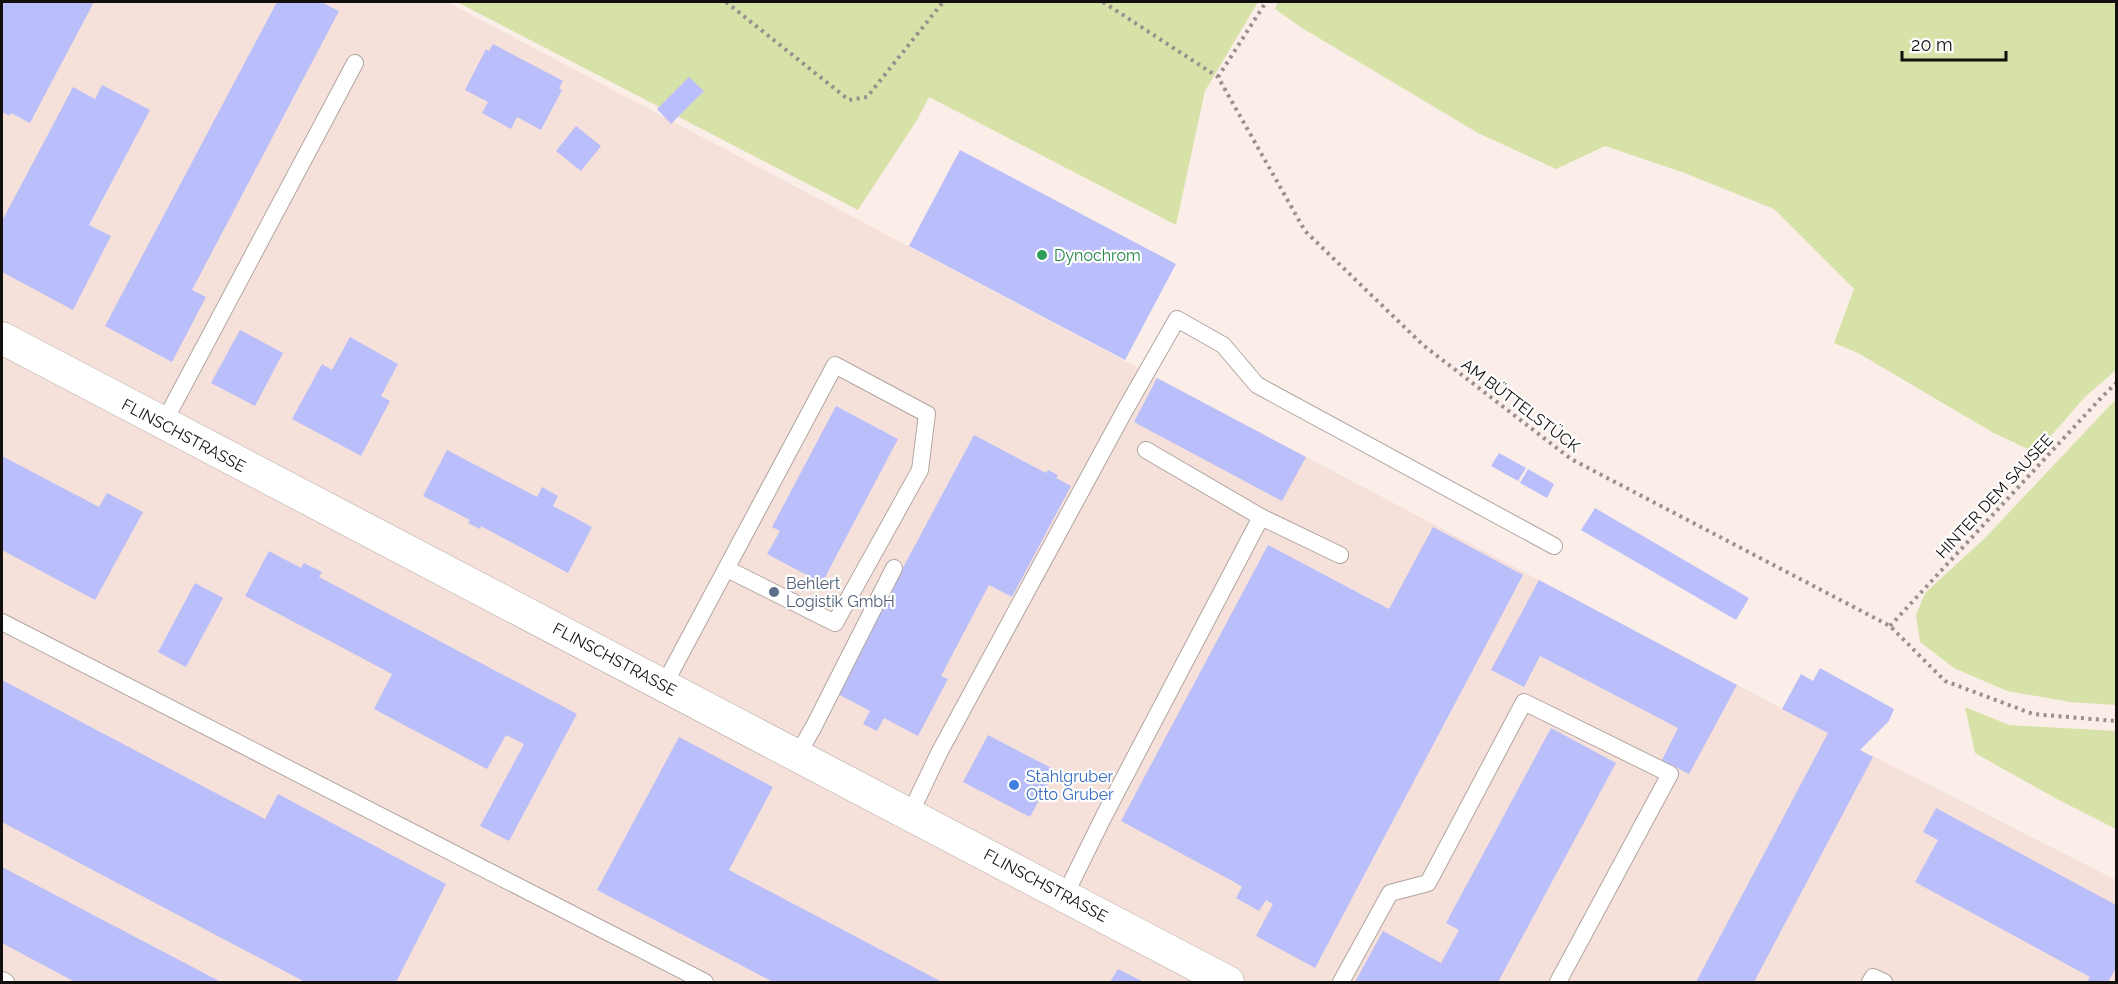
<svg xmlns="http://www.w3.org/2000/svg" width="2118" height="984" font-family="Raleway,sans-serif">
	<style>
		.built { fill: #f5e1d9 }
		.green { fill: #d7e2a8 }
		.building { fill: #babefa }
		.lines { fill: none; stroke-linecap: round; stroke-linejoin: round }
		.service-casing { stroke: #b1a5a1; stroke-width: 18 }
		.minor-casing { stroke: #b1a5a1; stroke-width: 33 }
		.path { stroke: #99908d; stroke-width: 4; stroke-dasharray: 3 4.5; stroke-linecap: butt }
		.service { stroke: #fff; stroke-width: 16 }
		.minor { stroke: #fff; stroke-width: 32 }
		.leisure-dot { fill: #2e9e5b; stroke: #fefefe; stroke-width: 2 }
		.service-dot { fill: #5c6f8a; stroke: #fefefe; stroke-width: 2 }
		.shop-dot { fill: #3f7fe0; stroke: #fefefe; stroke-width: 2 }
		.labels { text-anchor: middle; stroke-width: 4.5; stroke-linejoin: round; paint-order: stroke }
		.leisure-label { font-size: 16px; fill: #27864d; stroke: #fefefe; text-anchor: start }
		.street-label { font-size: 16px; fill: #130f0e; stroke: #fefefe }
		.service-label { font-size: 16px; fill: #4e5e75; stroke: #fefefe; text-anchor: start }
		.shop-label { font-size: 16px; fill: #366cbe; stroke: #fefefe; text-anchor: start }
	</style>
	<rect width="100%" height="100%" fill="#fbeee9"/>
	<path class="built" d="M2 2H447L1828 733 2116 880V982H2Z"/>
	<path class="green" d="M457 2H1258L1205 91 1176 225 929 97 917 120 858 210Z
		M1278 2H2116V370L2085 397 2036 453 1992 432 1858 353 1834 343 1854 289 1774 209 1682 172 1605 146 1556 169 1478 133 1302 28 1275 9Z
		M2116 399V705L2070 702 2007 691 1954 668 1920 642 1916 615 1925 593 1984 539Z
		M1965 707 2009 725 2116 731V829L2055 798 1975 753Z"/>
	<path class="building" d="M2 2H94L30 123 11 113 10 116 2 112Z
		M277 2H321L339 11 192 290 206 297 172 362 105 326Z
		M493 44 563 81 559 88 562 90 541 130 517 117 511 129 482 113 488 102 465 90 486 49 489 51Z
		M689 77 704 91 671 124 657 109Z
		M102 85 150 110 89 225 111 236 73 310 2 272V221L73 87 95 99Z
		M576 126 601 146 581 171 556 151Z
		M960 150 1176 264 1125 360 909 246Z
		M240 330 283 353 255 406 211 383Z
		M350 337 398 364 381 396 390 401 361 456 292 419 322 364 332 370Z
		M1157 378 1306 457 1282 501 1134 422Z
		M836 406 898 439 822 583 767 554 780 531 772 527Z
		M974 435 1046 473 1048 470 1058 475 1056 478 1071 486 1012 597 989 585 941 676 948 679 918 736 884 718 877 731 863 724 870 711 836 693Z
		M447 450 537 497 542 487 558 496 553 506 592 527 568 573 481 526 480 529 468 523 470 520 423 496Z
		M1499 453 1526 468 1518 481 1491 466Z
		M2 456 99 507 107 493 143 512 95 600 2 550Z
		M1528 469 1554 484 1547 498 1520 483Z
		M1595 508 1749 598 1736 620 1581 530Z
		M1433 527 1523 575 1315 968 1256 936 1273 904 1266 900 1259 911 1236 898 1242 887 1236 883 1121 821 1268 545 1389 609Z
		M269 551 301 568 304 563 322 572 319 577 577 714 509 841 480 826 524 744 506 735 487 769 374 709 392 674 245 596Z
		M1539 580 1737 685 1689 774 1662 760 1678 728 1540 656 1524 687 1491 670Z
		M195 583 223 598 186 667 158 652Z
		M1820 668 1894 709 1889 721 1860 750 1873 757 1754 982H1696L1828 733 1782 709 1801 674 1813 681Z
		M2 680 265 819 278 794 446 884 396 982H305L2 822Z
		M1551 728 1616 763 1498 982H1355L1383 931 1441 963 1459 930 1446 923Z
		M988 735 1055 770 1030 817 963 782Z
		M679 737 773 787 729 870 942 982H773L597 890Z
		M1936 808 2116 905V968L2108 982H2087L2090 977 1915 882 1938 840 1923 832Z
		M2 867 221 982H75L2 943Z
		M1118 969 1144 982H1110Z"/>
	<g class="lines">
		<defs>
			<path id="service" d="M163 424 355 63
				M1146 450 1261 517
				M2 622 705 982
				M664 685 835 365 927 414 920 470 835 623 727 569
				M797 756 814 726 894 568
				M910 814 939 753 1125 410 1177 319 1223 345 1257 385 1554 546
				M1065 895 1104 816 1261 517 1340 555
				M2 980 6 982
				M1341 982 1390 893 1428 883 1524 702 1670 774 1558 982
				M1870 982 1873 977 1884 982"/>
			<path id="minor" d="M2 338 1228 982"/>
		</defs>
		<use href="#service" class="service-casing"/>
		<use href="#minor" class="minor-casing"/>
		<path class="path" d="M726 2 849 100 867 97 943 2
			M1103 2 1218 77 1305 231 1423 345 1571 459 1890 626 1945 681 2033 714 2116 721
			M1218 77 1266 2
			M1890 626 2099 400 2116 383"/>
		<use href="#service" class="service"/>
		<use href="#minor" class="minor"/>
	</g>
	<circle class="leisure-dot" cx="1042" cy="255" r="6"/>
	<circle class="service-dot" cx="774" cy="592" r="6"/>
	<circle class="shop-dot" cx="1014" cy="785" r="6"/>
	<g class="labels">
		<g class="leisure-label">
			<text x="1054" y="261">Dynochrom</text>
		</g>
		<g class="street-label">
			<text transform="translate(1521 405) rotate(37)" y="6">AM BÜTTELSTÜCK</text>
			<text transform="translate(184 435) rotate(28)" y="6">FLINSCHSTRASSE</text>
			<text transform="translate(1994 496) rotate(-47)" y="6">HINTER DEM SAUSEE</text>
			<text transform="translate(615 659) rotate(28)" y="6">FLINSCHSTRASSE</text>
			<text transform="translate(1046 885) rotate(28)" y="6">FLINSCHSTRASSE</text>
		</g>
		<g class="service-label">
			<text x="786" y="589">Behlert<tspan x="786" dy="18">Logistik GmbH</tspan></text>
		</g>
		<g class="shop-label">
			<text x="1026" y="782">Stahlgruber<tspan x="1026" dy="18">Otto Gruber</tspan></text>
		</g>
	</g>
	<rect width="2118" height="984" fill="none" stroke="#130f0e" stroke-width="6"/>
	<path d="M1902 51v9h104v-9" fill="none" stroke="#130f0e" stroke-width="3"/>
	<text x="1911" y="51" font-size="18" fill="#130f0e" stroke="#fefefe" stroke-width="4.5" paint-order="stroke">20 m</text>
</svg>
